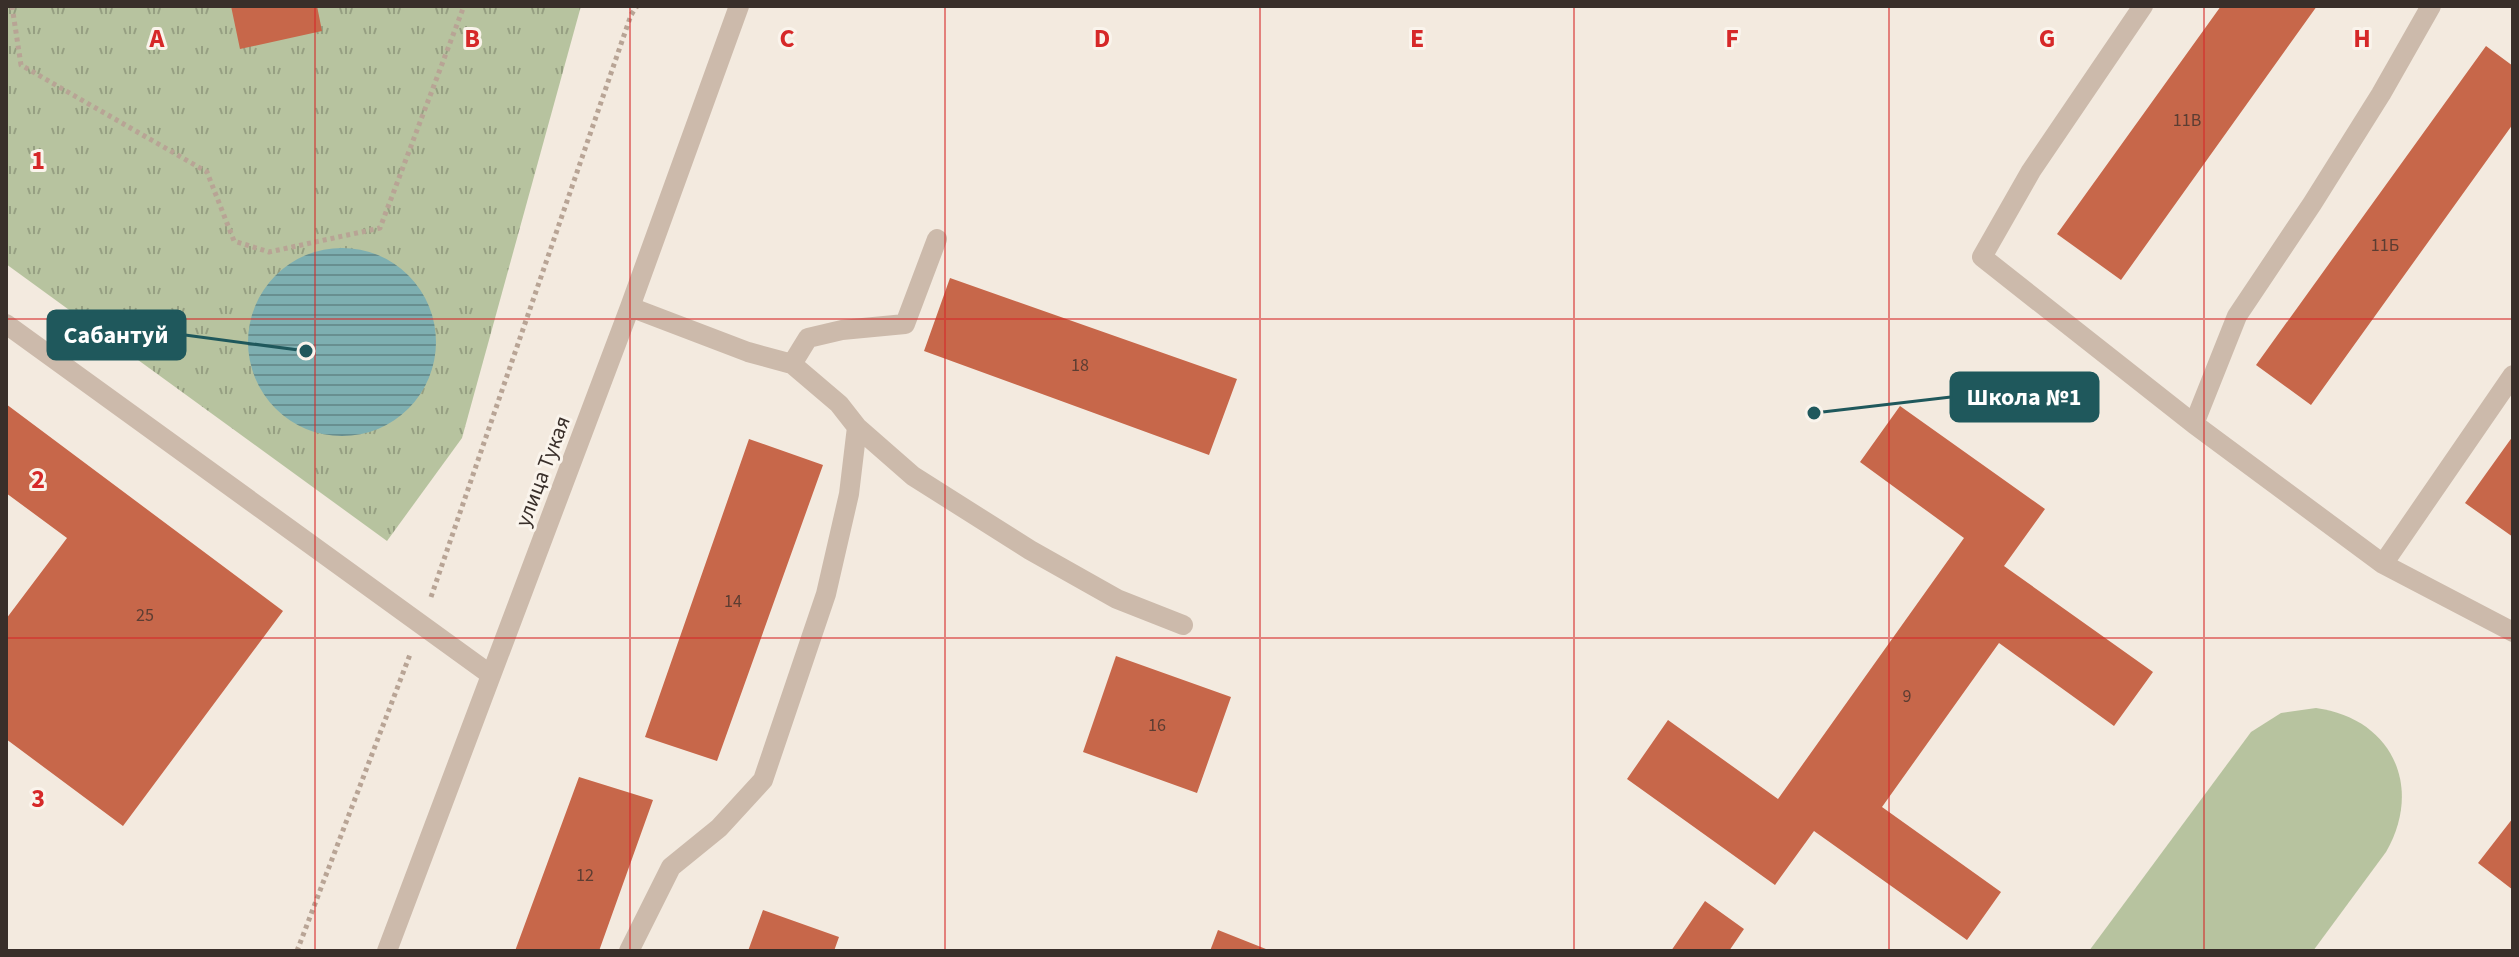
<svg xmlns="http://www.w3.org/2000/svg" width="2519" height="957" font-family="'Source Sans 3',sans-serif">
	<style>
		.grass { fill: url(#grass-tufts) }
		.garden { fill: #b7c39f }
		.water { fill: url(#water-rules) }
		.building { fill: #c7674a }
		.lines { fill: none; stroke-linecap: round; stroke-linejoin: round }
		.path { stroke: #b8a495; stroke-width: 5; stroke-dasharray: 4 4; stroke-linecap: butt }
		.minor { stroke: #ccbaab; stroke-width: 20 }
		.grid { fill: none; stroke: #d62828; stroke-width: 2; stroke-opacity: 0.55 }
		.labels { text-anchor: middle; stroke-width: 6; stroke-linejoin: round; paint-order: stroke }
		.number-label { font-size: 18px; fill: #5c3d32 }
		.street-label { font-size: 22px; fill: #392f2a; stroke: #faf4ec }
		.grid-label { font-size: 26px; text-anchor: middle; font-weight: bold; fill: #d62828; stroke: #faf4ec; stroke-width: 6; stroke-linejoin: round; paint-order: stroke }
		.leader { fill: none; stroke: #1f585c; stroke-width: 3 }
		.callout-dot { fill: #1f585c; stroke: #faf4ec; stroke-width: 3 }
		.callout { fill: #1f585c; stroke: #1f585c; stroke-width: 3 }
		.callout-label { font-size: 24px; text-anchor: middle; font-weight: bold; fill: #fff }
	</style>
	<defs>
		<pattern id="grass-tufts" width="24" height="20" patternUnits="userSpaceOnUse" patternTransform="scale(2)"><rect width="24" height="20" fill="#b7c39f"/><path d="M3 7l-1-3M5 7V3M7 7l1-3M15 17l-1-3M17 17v-4M19 17l1-3" fill="none" stroke="#969f82"/></pattern>
		<pattern id="water-rules" width="6" height="5" patternUnits="userSpaceOnUse" patternTransform="scale(2)"><rect width="6" height="5" fill="#7eafb1"/><path d="M0 2.5h6" fill="none" stroke="#688f90"/></pattern>
	</defs>
	<rect width="100%" height="100%" fill="#f3eadf"/>
	<path class="grass" d="M6 6H581L462 438 387 541 6 264Z"/>
	<path class="garden" d="M2316 708C2391 718 2424 786 2386 852L2313 951H2089L2251 732 2281 713Z"/>
	<path class="water" d="M248 342a94 94 0 1 1 188 0a94 94 0 1 1-188 0Z"/>
	<path class="building" d="M231 6H317L322 31 240 49Z
		M2221 6H2317L2121 280 2057 234Z
		M2486 46 2513 66V124L2311 405 2256 365Z
		M950 278 1237 379 1209 455 924 351Z
		M6 404 283 611 123 826 6 739V619L67 538 6 493Z
		M1900 406 2045 509 2004 566 2153 672 2114 726 1999 643 1882 807 2001 892 1967 940 1814 831 1775 885 1627 779 1668 720 1778 799 1964 538 1860 462Z
		M2513 436V537L2465 503Z
		M749 439 823 465 717 761 645 737Z
		M1116 656 1231 697 1197 793 1083 752Z
		M579 777 653 800 599 951H515Z
		M2513 818V890L2478 863Z
		M1705 901 1744 929 1729 951H1671Z
		M763 910 839 937 834 951H748Z
		M1218 930 1271 951H1210Z"/>
	<g class="lines">
		<path class="path" d="M12 6 21 65 207 172 234 241 269 252 380 228 464 6
			M431 597 631 15 637 6
			M297 951 411 652"/>
		<path class="minor" d="M2143 6 2031 171 1982 257 2194 424 2383 564 2513 632
			M6 324 491 675
			M792 364 808 338 842 330 905 324 937 239
			M2194 424 2237 316 2312 204 2381 94 2431 6
			M857 427 913 476 1030 550 1117 599 1183 625
			M2383 564 2513 375
			M387 951 630 307 739 6
			M629 951 671 867 719 828 763 780 826 594 849 494 857 427 839 404 792 364 748 352 630 307"/>
	</g>
	<path class="grid" d="M315 6V951M630 6V951M945 6V951M1260 6V951M1574 6V951M1889 6V951M2204 6V951M6 319H2513M6 638H2513"/>
	<g class="labels">
		<g class="number-label">
			<text x="2187" y="126">11В</text>
			<text x="2385" y="251">11Б</text>
			<text x="1080" y="371">18</text>
			<text x="733" y="607">14</text>
			<text x="145" y="621">25</text>
			<text x="1907" y="702">9</text>
			<text x="1157" y="731">16</text>
			<text x="585" y="881">12</text>
		</g>
		<g class="street-label">
			<text transform="translate(542 471) rotate(-69)" y="8">улица Тукая</text>
		</g>
	</g>
	<g class="grid-label">
		<text x="157" y="47">A</text>
		<text x="472" y="47">B</text>
		<text x="787" y="47">C</text>
		<text x="1102" y="47">D</text>
		<text x="1417" y="47">E</text>
		<text x="1732" y="47">F</text>
		<text x="2047" y="47">G</text>
		<text x="2362" y="47">H</text>
		<text x="38" y="169">1</text>
		<text x="38" y="488">2</text>
		<text x="38" y="807">3</text>
	</g>
	<path class="leader" d="M306 351L185 335M1814 413L1951 397"/>
	<g class="callout-dot">
		<circle cx="306" cy="351" r="8"/>
		<circle cx="1814" cy="413" r="8"/>
	</g>
	<g class="callout">
		<rect x="48" y="311" width="137" height="48" rx="8"/>
		<rect x="1951" y="373" width="147" height="48" rx="8"/>
	</g>
	<g class="callout-label">
		<text x="116" y="343">Сабантуй</text>
		<text x="2024" y="405">Школа №1</text>
	</g>
	<rect width="2519" height="957" fill="none" stroke="#392f2a" stroke-width="16"/>
</svg>
